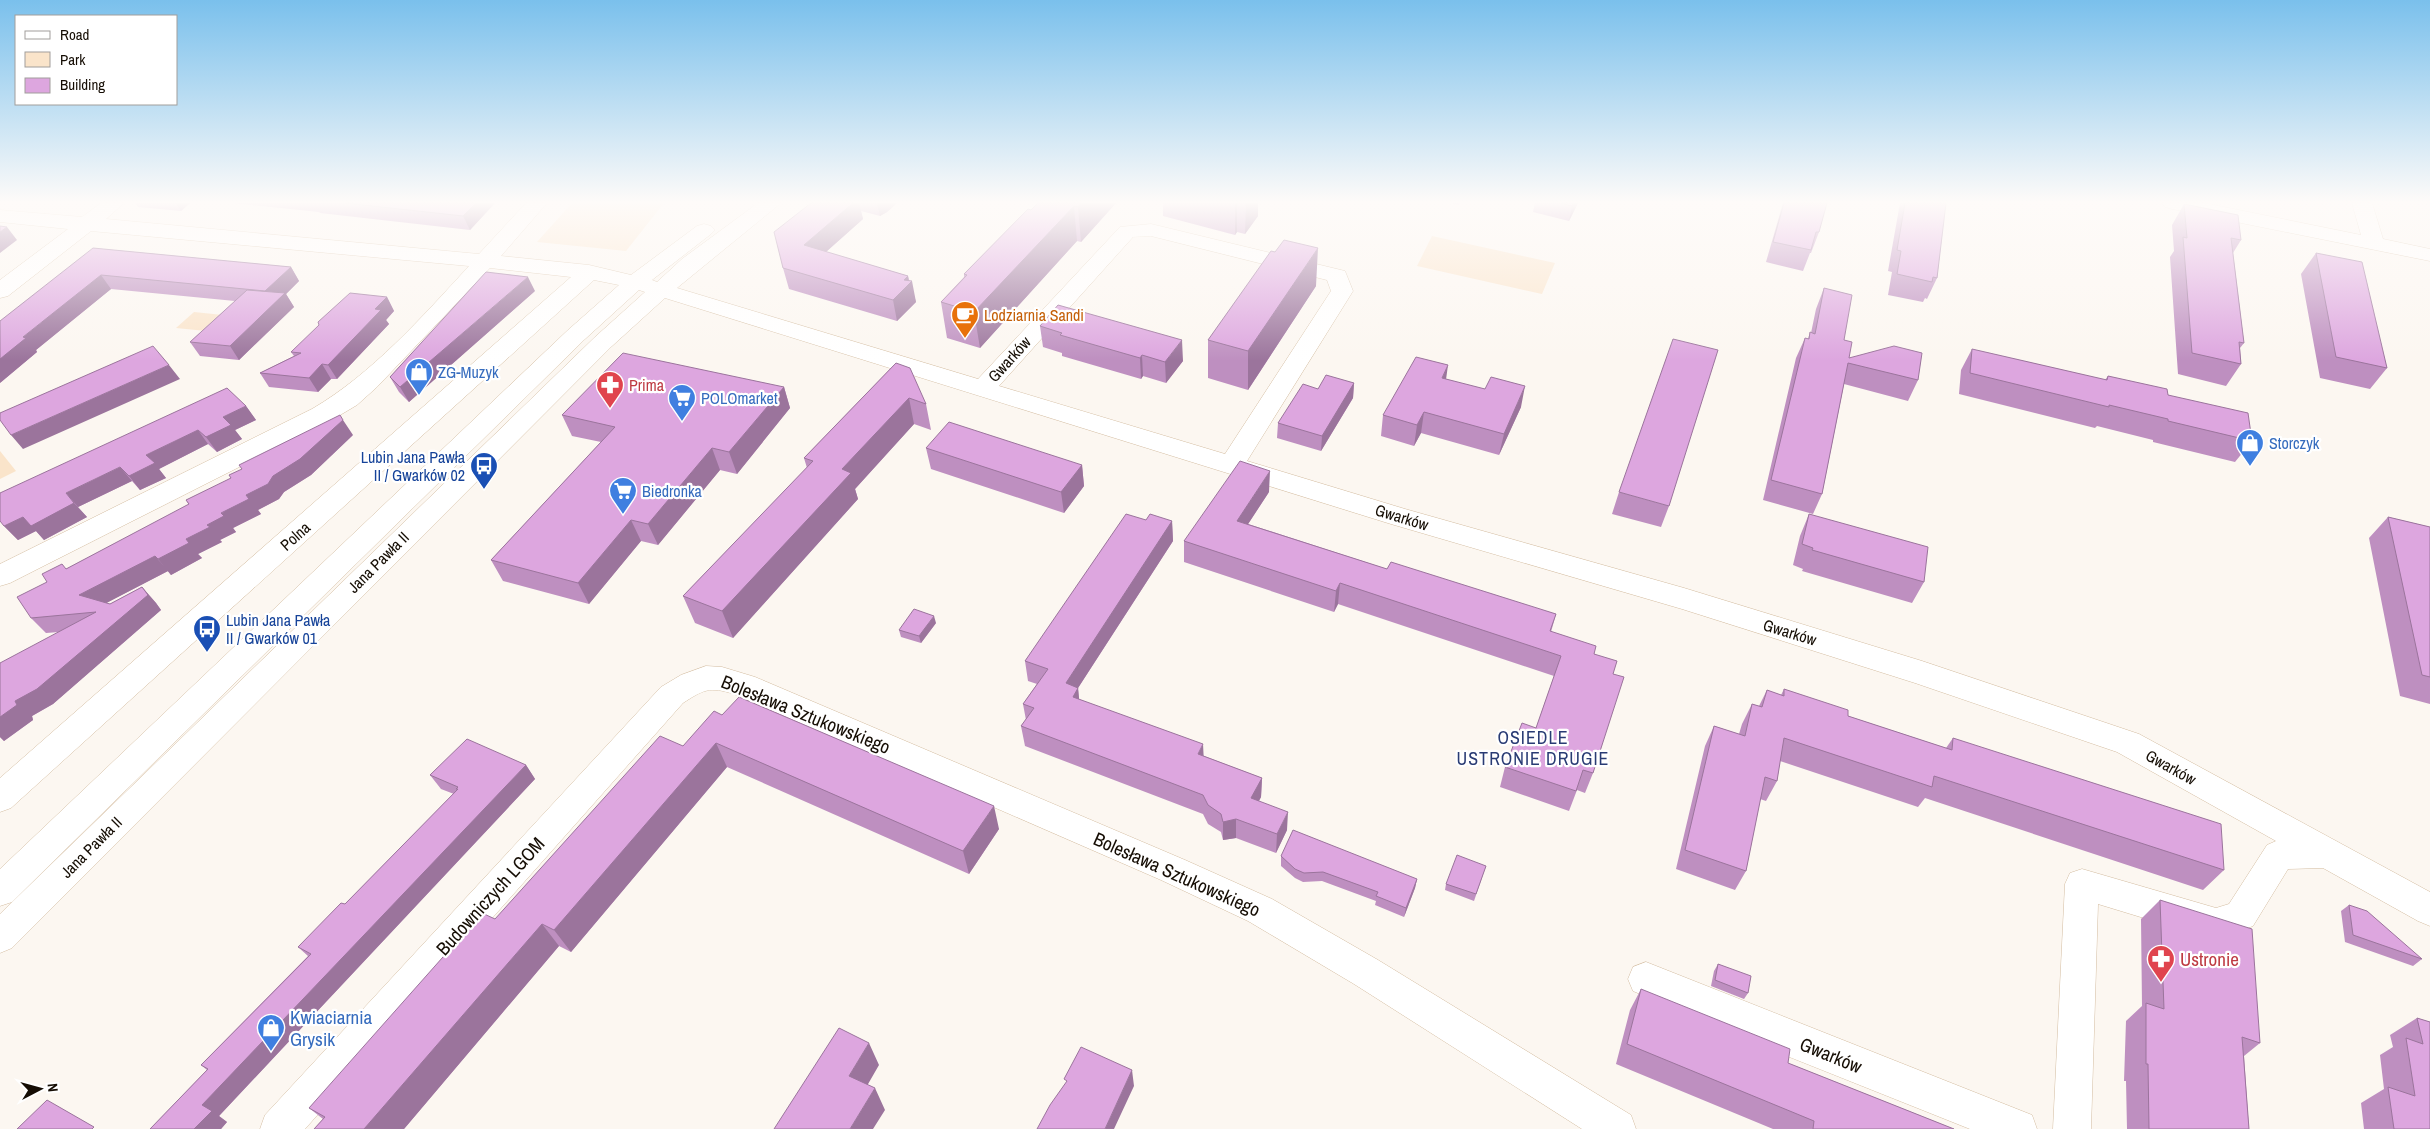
<svg xmlns="http://www.w3.org/2000/svg" width="2430" height="1129" font-family="'Archivo Narrow',sans-serif">
	<style>
		.green { fill: #fae4ca }
		.lines { fill: none; stroke-linecap: round; stroke-linejoin: round }
		.minor-casing { stroke: #d4bda1; stroke-width: 1 }
		.minor { fill: #fff; fill-rule: evenodd }
		.wall { fill: #be8fc0 }
		.shaded-wall { fill: #9b749c }
		.building { fill: #dda6df; stroke: #9b749c }
		.labels { text-anchor: middle; stroke-width: 4.5; stroke-linejoin: round; paint-order: stroke }
		.food-label { font-size: 16px; fill: #c56008; stroke: #fff; text-anchor: start }
		.street-label { font-size: 16px; fill: #150d04; stroke: #fff }
		.shop-label { font-size: 16px; fill: #366cbe; stroke: #fff; text-anchor: start }
		.health-label { font-size: 16px; fill: #be3a42; stroke: #fff; text-anchor: start }
		.transit-label { font-size: 16px; fill: #164399; stroke: #fff; text-anchor: end }
		.neighbourhood-label { font-size: 18px; letter-spacing: 1px; fill: #293b74; stroke: #fff }
		.near-street-label { font-size: 19px; fill: #150d04; stroke: #fff }
		.near-health-label { font-size: 19px; fill: #be3a42; stroke: #fff; text-anchor: start }
		.near-shop-label { font-size: 19px; fill: #366cbe; stroke: #fff; text-anchor: start }
	</style>
	<rect width="100%" height="100%" fill="#fcf7f1"/>
	<path class="green" d="M572 203H664L626 251 537 242Z
		M1432 236 1555 263 1542 294 1417 266Z
		M194 312 223 315 206 331 176 328Z
		M0 451 16 471 0 479Z"/>
	<g class="lines">
		<defs>
			<path id="minor" d="M101 203H124L106 219 479 254 526 203H547L501 256 589 265 631 275 697 226 704 224 711 226 715 230 711 234 652 280 657 282 682 259 758 203H781L677 288 978 379 1120 227 1151 224 1345 271 1353 291 1247 461 1405 509 1684 588 1922 661 2139 734 2430 892V926L2418 921 2323 868 2288 869 2253 926 2216 940 2098 904 2091 1129H2053L2065 884 2070 873 2082 869 2216 908 2229 904 2267 845 2276 841 2117 752 1915 683 1682 609 1391 524 665 298 611 347 12 948 0 953V914L595 337 645 292 639 290 584 340 12 902 0 906V869L568 330 619 285 594 280 11 808 0 812V778L571 277 490 268 377 387 357 405 330 421 10 583 0 586V564L312 409C372 374 422 317 469 266L91 231 8 296 0 298V280L68 229 0 222V210L82 217ZM1151 236 1327 280 1331 291 1225 454 999 386 1133 237Z
				M2162 203H2204L2361 235 2352 203H2372L2383 239 2430 249V261L2172 209 2165 207Z
				M706 666 722 667 755 677 1185 860 1272 899 1378 960 1631 1115 1636 1129H1582L1354 984 1248 921 1161 880 734 694C709 686 703 690 683 703L305 1129H260L265 1115 661 687 681 675Z
				M1646 962 2032 1115 2037 1129H1970L1757 1044 1633 991 1628 979 1633 967Z"/>
		</defs>
		<use href="#minor" class="minor-casing"/>
		<use href="#minor" class="minor"/>
	</g>
	<path class="wall" d="M135 203H190L181 211 138 207Z
		M231 203H495L470 230 320 213 319 212Z
		M811 203H897L887 212 880 216 861 211 863 219 826 252 908 276 916 302 897 321 789 289 783 268Z
		M1038 203H1116L1081 242 1077 241 980 348 947 338 941 302 964 277V274Z
		M1163 203H1258V216L1245 234 1237 232 1235 235 1163 216Z
		M1450 203H1460L1459 205Z
		M1535 203H1578L1569 221 1533 212Z
		M1783 203H1827L1819 232 1811 253H1810L1803 271 1766 262Z
		M1900 203H1946L1937 278 1927 299 1925 298 1923 302 1888 295 1892 272 1888 271Z
		M2184 204 2241 240 2233 253 2244 343 2240 348 2241 364 2226 386 2178 374 2170 257 2174 251 2172 225Z
		M93 248 291 267 299 281 286 294 294 307 239 360 200 356 190 342 235 301 111 289 36 350 37 352 0 383Z
		M1275 252 1316 286 1248 390 1208 378V340Z
		M2316 253 2387 368 2370 389 2320 378 2301 274Z
		M1824 288 1844 340 1849 358 1918 380 1908 401 1844 384 1822 494 1813 514 1763 500 1796 358 1805 338 1808 339 1810 332 1811 333 1816 309Z
		M535 291 409 402 399 392 390 377Z
		M387 297 394 311 386 320 389 324 337 379H331L318 392 269 387 260 373 294 356 291 352Z
		M1040 326 1183 361 1166 383 1143 376 1141 379 1062 356V353L1043 347Z
		M1972 349 2105 380 2108 376 2168 395 2252 441 2235 462 2153 442V440L2097 426 2095 428 1959 394 1961 370Z
		M896 363 926 404 931 430 914 424 855 489 858 499 733 638 695 623 683 596 807 468 804 458Z
		M1446 379 1521 407 1499 455 1421 433 1414 446 1381 436 1383 415Z
		M1354 383 1353 398 1321 451 1277 438 1278 423 1318 389Z
		M784 387 790 408 737 474 720 470 658 545 641 541 589 604 503 581 491 560 601 442 572 436 562 415Z
		M246 406 256 420 235 430 242 439 217 452 208 444 159 469 166 478 140 490 132 481 78 507 87 517 44 540 36 531 18 540 4 526Z
		M353 435 311 475 284 492 279 499 258 510 261 514 233 528 236 532 220 540 222 542 198 554 202 558 171 575 168 571 106 603 110 604 142 587 156 603 161 610 53 704 32 716 33 720 4 741 0 737 59 632 46 633 31 618 47 582 66 569 189 505 186 500Z
		M926 448 1082 465 1084 486 1064 513 931 469Z
		M1269 492 1248 524 1387 569 1556 614 1551 632 1594 654 1613 674 1593 773 1585 793 1577 790 1569 811 1500 787 1505 767 1536 728 1554 676 1338 604 1334 612 1184 562V541Z
		M1619 492 1669 506 1661 527 1612 514Z
		M1809 514 1924 582 1912 603 1802 571 1803 569 1793 565 1800 536Z
		M2388 517 2430 527V704L2400 696 2369 538Z
		M1146 520 1172 521 1173 541 1078 688 1079 699 1204 756 1262 778 1261 797 1259 801 1287 830 1276 853 1236 838 1223 840 1221 832 1208 824 1203 814 1025 746 1021 726 1026 720 1023 704 1037 684 1028 681 1025 661Z
		M936 623 921 643 901 637 899 630Z
		M1784 689 1848 716 1946 748 1953 738 2224 870 2203 890 1925 798 1918 807 1780 761 1777 781 1766 801 1760 799 1746 871 1735 890 1676 869 1705 746 1714 726 1739 734 1742 724 1752 704 1759 706 1767 690 1781 695Z
		M722 715 999 829 969 874 727 767 571 952 559 946 404 1129H314L323 1119 309 1108 495 919 683 746Z
		M526 765 535 779 219 1116 227 1122 221 1129H150L207 1070 201 1065 308 956 298 947 345 904 454 794 441 789 430 775Z
		M1281 856 1417 879 1415 888 1404 917 1375 905 1376 901 1322 881 1303 882 1295 878 1281 866Z
		M1486 866 1474 901 1445 890 1446 884Z
		M2160 900 2260 1043 2244 1056 2249 1129H2127L2126 1081H2124L2126 1021 2142 1006 2141 919Z
		M2349 905 2422 959 2413 966 2345 942 2341 911Z
		M1718 964 1748 993 1744 999 1711 986 1714 971Z
		M1641 989 1788 1063 1954 1129H1773L1616 1064 1630 1010Z
		M2417 1018 2430 1022V1129H2364L2361 1103 2384 1089 2380 1055 2393 1047 2390 1035Z"/>
	<path class="shaded-wall" d="M176 203H190L181 211Z
		M476 203H495L470 230 463 216Z
		M853 203H859L863 219 810 266 804 245Z
		M877 203H897L887 212 880 216Z
		M1081 203H1116L1081 242 1078 207Z
		M1235 203H1237V232L1235 235Z
		M1246 203H1258V216L1245 234Z
		M1573 203H1578L1569 221 1572 206Z
		M1074 206 1077 241 980 348 974 312Z
		M7 227 17 240 0 253V232Z
		M1318 248 1316 286 1248 390V351Z
		M291 267 299 281 286 294 294 307 239 360 230 346 265 291Z
		M101 275 111 289 36 350 37 352 0 383V359L23 337Z
		M908 276 909 284 912 281 916 302 897 321 893 300 904 280Z
		M528 277 535 291 409 402 400 387Z
		M387 297 394 311 386 320 389 324 337 379 328 365 375 309Z
		M1182 340 1183 361 1166 383 1165 362Z
		M1142 355 1143 376 1141 379 1140 358Z
		M322 364 331 379 318 392 309 378Z
		M169 365 180 379 23 449 11 435Z
		M1448 365 1445 387 1442 378Z
		M1354 383 1353 398 1321 451 1322 436Z
		M1525 386 1521 407 1499 455 1504 434Z
		M784 387 790 408 737 474 729 452Z
		M909 398 914 424 855 489 858 499 733 638 722 611 842 469Z
		M246 406 256 420 235 430 242 439 217 452 206 437 223 417Z
		M1424 412 1421 433 1414 446 1417 425Z
		M343 420 353 435 311 475 284 492 279 499 258 510 261 514 233 528 236 532 220 540 222 542 198 554 202 558 171 575 158 559 207 525 246 495 273 476Z
		M198 430 208 444 159 469 166 478 140 490 129 476 146 455Z
		M712 448 720 470 658 545 648 524Z
		M1082 465 1084 486 1064 513 1061 492Z
		M120 467 132 481 78 507 66 493Z
		M1270 471 1269 492 1237 541V521Z
		M74 503 87 517 44 540 36 531 18 540 4 526 23 517Z
		M631 520 641 541 589 604 578 583Z
		M1172 521 1173 541 1078 688 1080 708 1075 716 1066 683Z
		M155 556 168 571 93 610 79 595Z
		M1340 583 1338 604 1334 612 1336 591Z
		M142 587 156 603 161 610 53 704 32 716 33 720 4 741 0 737V738V717L15 701Z
		M934 616 936 623 921 643 919 636Z
		M716 743 727 767 571 952 554 930Z
		M1203 744 1204 763 1198 754Z
		M526 765 535 779 219 1116 227 1122 221 1129H194L202 1105Z
		M1262 778 1261 797 1250 817 1251 798Z
		M994 806 999 829 969 874 963 851Z
		M1288 812 1287 830 1276 853 1277 834Z
		M1236 819V838L1223 840V822Z
		M1417 879 1415 888 1404 917 1406 908Z
		M542 924 559 946 404 1129H364Z
		M869 1043 879 1065 860 1098 849 1076Z
		M1132 1070 1134 1086 1114 1129H1105Z
		M875 1088 885 1110 873 1129H850Z"/>
	<path class="building" d="M345 203H476L463 216Z
		M811 203H853L804 245 908 276 904 280 912 281 893 300 783 268 774 232Z
		M1038 203H1081L1078 207 1074 206 974 312 941 302 967 275 964 274 1028 209 1031 210Z
		M1561 203H1573L1572 206Z
		M1784 203H1827L1819 232H1816L1811 250 1773 242Z
		M1905 203H1946L1937 278 1933 277 1932 282 1897 274 1901 251 1897 250Z
		M2184 204 2238 215 2241 240 2231 238 2244 343 2239 342 2241 364 2192 353 2183 237 2187 238Z
		M0 226 7 227 0 232Z
		M1284 240 1318 248 1248 351 1208 340 1271 251 1275 252Z
		M93 248 291 267 265 291 101 275 23 337 26 338 0 359V321Z
		M2316 253 2362 262 2387 368 2336 357Z
		M486 272 528 277 400 387 390 377Z
		M1824 288 1852 295 1844 340 1852 342 1849 358 1894 346 1922 353 1918 380 1848 363 1822 494 1771 480 1805 338 1809 339 1810 332 1815 334Z
		M247 290 285 293 230 346 190 342Z
		M350 293 387 297 375 309 381 310 328 365 322 364 309 378 260 373 301 353 291 352 319 325 318 322Z
		M1058 305 1182 340 1165 362 1142 355 1140 358 1060 335 1062 333 1040 326Z
		M1673 339 1718 350 1669 506 1619 492Z
		M153 346 169 365 11 435 0 420V413Z
		M1972 349 2107 380 2108 376 2167 389 2168 395 2248 413 2252 441 2168 421V419L2109 405V407L1970 373Z
		M623 353 784 387 729 452 712 448 648 524 631 520 578 583 491 560 615 427 562 415Z
		M1416 357 1448 365 1442 378 1485 389 1491 377 1525 386 1504 434 1424 412 1417 425 1383 415Z
		M896 363 910 368 926 404 909 398 842 469 851 473 722 611 683 596 813 461 804 458Z
		M1326 375 1354 383 1322 436 1278 423 1303 384 1318 389Z
		M227 388 246 406 223 417 231 425 206 437 198 430 146 455 155 463 129 476 120 467 66 493 74 503 31 526 23 517 4 526 0 521V493Z
		M340 415 343 420 300 459 273 476 268 484 246 495 249 499 221 513 224 516 207 525 210 527 186 539 189 543 158 559 155 556 79 595 110 604 142 587 148 595 37 689 15 701 17 705 0 717V663L96 612 31 618 17 597 47 582 42 574 62 564 66 569 189 504 186 500 231 478 229 475 242 469 239 465Z
		M949 422 1082 465 1061 492 926 448Z
		M1240 461 1270 471 1237 521 1387 569 1391 562 1556 614 1550 631 1596 646 1594 654 1617 661 1613 674 1624 677 1593 773 1583 770 1576 791 1505 767 1522 723 1536 728 1561 656 1340 583 1336 591 1184 541Z
		M1126 514 1146 520 1150 514 1172 521 1066 683 1078 688 1073 697 1203 744 1198 754 1262 778 1251 798 1288 812 1277 834 1236 819 1223 822 1221 814 1208 805 1203 795 1021 726 1034 708 1023 704 1048 669 1025 661Z
		M1809 514 1928 547 1924 582 1812 550 1813 548 1802 544Z
		M2388 517 2430 527V677L2422 675Z
		M914 609 934 616 919 636 899 630Z
		M1784 689 1848 710V716L1952 750 1953 738 2221 824 2224 870 1934 776 1932 787 1784 738 1777 781 1765 777 1746 871 1685 850 1714 726 1745 736 1752 704 1762 707 1767 690 1784 696Z
		M739 697 994 806 963 851 716 743 554 930 542 924 364 1129H314L325 1117 309 1108 482 913 495 919 660 736 683 746 714 711 722 715Z
		M467 739 526 765 202 1105 212 1111 194 1129H150L208 1069 201 1065 311 954 298 947 341 903 345 904 458 789H456L458 787 430 775Z
		M1293 830 1417 879 1406 908 1376 896 1378 892 1323 872 1304 873 1295 869 1281 856Z
		M1457 855 1486 866 1476 894 1446 884Z
		M2160 900 2252 929 2260 1043 2242 1037 2249 1129H2149L2148 1064H2146V1003L2164 1009Z
		M2349 905 2367 911 2422 959 2353 935Z
		M1718 964 1751 976 1748 993 1715 980Z
		M1641 989 1790 1049 1788 1063 1954 1129H1813L1814 1121 1627 1044Z
		M2417 1018 2430 1022V1129H2394L2388 1087 2415 1096 2406 1038 2423 1044Z
		M839 1028 869 1043 849 1076 875 1088 850 1129H774Z
		M1081 1047 1132 1070 1105 1129H1037L1050 1105 1067 1081 1064 1079Z
		M47 1100 94 1127 92 1129H17Z"/>
	<linearGradient id="sky" x2="0" y2="1"><stop stop-color="#7ac0ec"/><stop offset="0.56" stop-color="#fefbf9"/><stop offset="1" stop-color="#fefbf9" stop-opacity="0"/></linearGradient>
	<rect width="2430" height="361" fill="url(#sky)"/>
	<defs>
		<symbol id="cafe-pin" viewBox="-11 -11 22 30"><path d="M0 17L-7.5 6A9.5 9.5 0 1 1 7.5 6Z" fill="#e8710a" stroke="#fff"/><path d="M-5.5-4.5H6V0H3Q3 3.5 0 3.5H-2.5Q-5.5 3.5-5.5 0ZM3-3.2v2h1.7v-2ZM-6 4.5H4V6H-6Z" fill="#fff"/></symbol>
		<symbol id="shop-pin" viewBox="-11 -11 22 30"><path d="M0 17L-7.5 6A9.5 9.5 0 1 1 7.5 6Z" fill="#3f7fe0" stroke="#fff"/><path d="M-5-2.5h2.3a2.7 3.5 0 0 1 5.4 0H5L5.5 6h-11ZM-1.5-2.5h3a1.5 2.3 0 0 0-3 0Z" fill="#fff"/></symbol>
		<symbol id="pharmacy-pin" viewBox="-11 -11 22 30"><path d="M0 17L-7.5 6A9.5 9.5 0 1 1 7.5 6Z" fill="#e0444e" stroke="#fff"/><path d="M-2-6h4v4h4v4h-4v4h-4v-4h-4v-4h4Z" fill="#fff"/></symbol>
		<symbol id="supermarket-pin" viewBox="-11 -11 22 30"><path d="M0 17L-7.5 6A9.5 9.5 0 1 1 7.5 6Z" fill="#3f7fe0" stroke="#fff"/><path d="M-6-5.5h2.5l.6 2H6L4.5 2H-2.5L-4.4-4H-6ZM-1.5 3.2a1.3 1.3 0 1 0 .1 0ZM3 3.2a1.3 1.3 0 1 0 .1 0Z" fill="#fff"/></symbol>
		<symbol id="bus-pin" viewBox="-11 -11 22 30"><path d="M0 17L-7.5 6A9.5 9.5 0 1 1 7.5 6Z" fill="#1a4fb4" stroke="#fff"/><path d="M-5-6H5V4H4V6H2V4H-2V6H-4V4H-5ZM-3.5-4V0h7V-4ZM-3.5 1.2v1.5H-2V1.2ZM2 1.2v1.5H3.5V1.2Z" fill="#fff"/></symbol>
	</defs>
	<g fill-rule="evenodd">
		<use href="#cafe-pin" x="949" y="299" width="32" height="43"/>
		<use href="#shop-pin" x="403" y="356" width="32" height="43"/>
		<use href="#pharmacy-pin" x="594" y="369" width="32" height="43"/>
		<use href="#supermarket-pin" x="666" y="382" width="32" height="43"/>
		<use href="#shop-pin" x="2234" y="427" width="32" height="43"/>
		<use href="#bus-pin" x="468" y="450" width="32" height="43"/>
		<use href="#supermarket-pin" x="607" y="475" width="32" height="43"/>
		<use href="#bus-pin" x="191" y="613" width="32" height="43"/>
		<use href="#pharmacy-pin" x="2145" y="943" width="32" height="43"/>
		<use href="#shop-pin" x="255" y="1012" width="32" height="43"/>
	</g>
	<g class="labels">
		<g class="food-label">
			<text x="984" y="321">Lodziarnia Sandi</text>
		</g>
		<g class="street-label">
			<text transform="translate(1009 359) rotate(-48)" y="6">Gwarków</text>
			<text transform="translate(1402 517) rotate(17)" y="6">Gwarków</text>
			<text transform="translate(295 536) rotate(-42)" y="6">Polna</text>
			<text transform="translate(378 562) rotate(-45)" y="6">Jana Pawła II</text>
			<text transform="translate(1790 632) rotate(17)" y="6">Gwarków</text>
			<text transform="translate(2171 767) rotate(29)" y="6">Gwarków</text>
			<text transform="translate(91 847) rotate(-45)" y="6">Jana Pawła II</text>
		</g>
		<g class="shop-label">
			<text x="438" y="378">ZG-Muzyk</text>
			<text x="701" y="404">POLOmarket</text>
			<text x="2269" y="449">Storczyk</text>
			<text x="642" y="497">Biedronka</text>
		</g>
		<g class="health-label">
			<text x="629" y="391">Prima</text>
		</g>
		<g class="transit-label">
			<text x="465" y="463">Lubin Jana Pawła<tspan x="465" dy="18">II / Gwarków 02</tspan></text>
			<text x="226" y="626" text-anchor="start">Lubin Jana Pawła<tspan x="226" dy="18">II / Gwarków 01</tspan></text>
		</g>
		<g class="neighbourhood-label">
			<text x="1533" y="744">OSIEDLE<tspan x="1533" dy="21">USTRONIE DRUGIE</tspan></text>
		</g>
		<g class="near-street-label">
			<text transform="translate(806 714) rotate(22)" y="7">Bolesława Sztukowskiego</text>
			<text transform="translate(1177 874) rotate(24)" y="7">Bolesława Sztukowskiego</text>
			<text transform="translate(490 896) rotate(-48)" y="7">Budowniczych LGOM</text>
			<text transform="translate(1831 1055) rotate(22)" y="7">Gwarków</text>
		</g>
		<g class="near-health-label">
			<text x="2180" y="966">Ustronie</text>
		</g>
		<g class="near-shop-label">
			<text x="290" y="1024">Kwiaciarnia<tspan x="290" dy="22">Grysik</tspan></text>
		</g>
	</g>
	<rect x="15" y="15" width="162" height="90" fill="#ffffff" stroke="#a19e9b"/>
	<rect x="25" y="31" width="25" height="8" fill="#ffffff" stroke="#a19e9b"/>
	<text x="60" y="40" font-size="15" fill="#150d04">Road</text>
	<rect x="25" y="52" width="25" height="15" fill="#fae4ca" stroke="#a19e9b"/>
	<text x="60" y="65" font-size="15" fill="#150d04">Park</text>
	<rect x="25" y="78" width="25" height="15" fill="#dda6df" stroke="#a19e9b"/>
	<text x="60" y="90" font-size="15" fill="#150d04">Building</text>
	<g transform="translate(40 1089) rotate(84)" stroke="#ffffff" stroke-width="4" paint-order="stroke">
	<path d="M0-4L9 19L0 12L-9 19Z" fill="#150d04"/>
	<text y="-8" font-size="14" font-weight="bold" text-anchor="middle" fill="#150d04">N</text>
	</g>
</svg>
